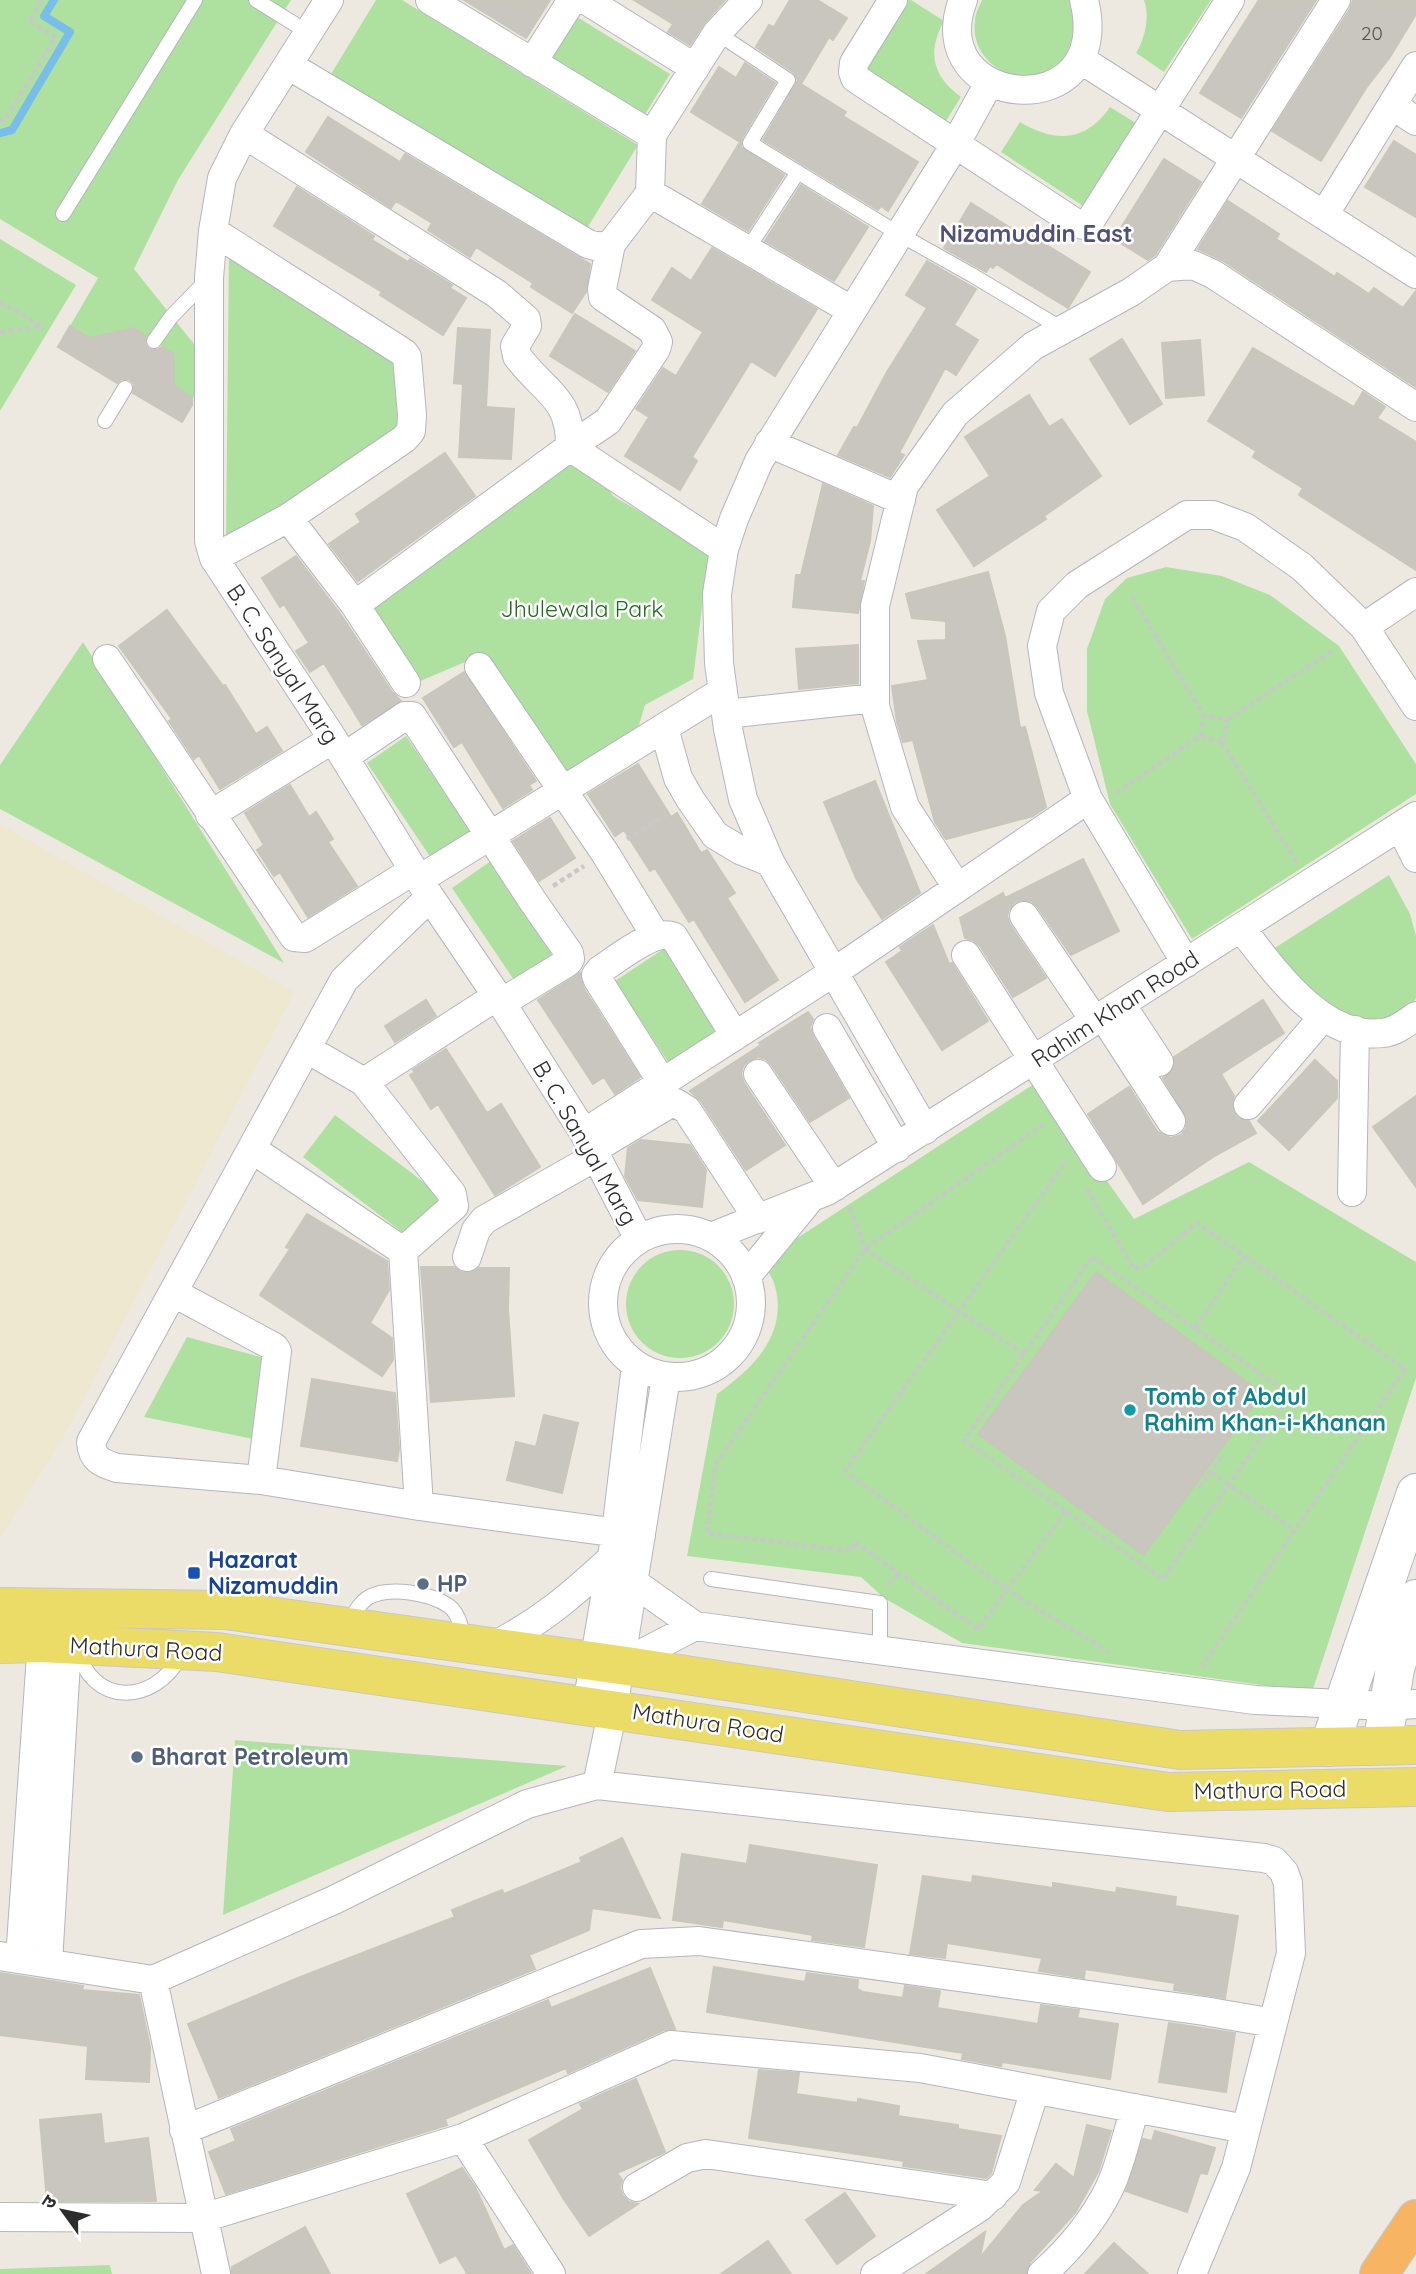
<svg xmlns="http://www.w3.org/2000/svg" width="1416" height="2274" font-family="Quicksand,'Noto Sans Devanagari',sans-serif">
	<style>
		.education { fill: #eee8d1 }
		.green { fill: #aee1a0 }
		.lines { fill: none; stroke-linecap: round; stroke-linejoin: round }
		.stream { stroke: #79beea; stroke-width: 8 }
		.building { fill: #c9c6bf; stroke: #c9c6ba; stroke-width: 2 }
		.lane-casing { stroke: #b4b5bf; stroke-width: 16 }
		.street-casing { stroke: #b4b5bf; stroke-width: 30 }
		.secondary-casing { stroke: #b4b5bf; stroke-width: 40 }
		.primary-casing { stroke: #c8c8c8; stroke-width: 40 }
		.highway-casing { stroke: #c8c8c8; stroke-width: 40 }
		.path { stroke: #c8c8c8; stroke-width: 4.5; stroke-dasharray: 5 3.5; stroke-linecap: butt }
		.lane { stroke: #fff; stroke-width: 14 }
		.street { stroke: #fff; stroke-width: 28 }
		.secondary { stroke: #fff; stroke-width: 38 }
		.primary { stroke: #ebdc68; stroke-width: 38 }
		.highway { stroke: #f7b462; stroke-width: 38 }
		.culture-dot { fill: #0f9aa8; stroke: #fff; stroke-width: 2.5 }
		.transit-dot { fill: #1a4fb4; stroke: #fff; stroke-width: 2.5 }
		.service-dot { fill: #5c6f8a; stroke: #fff; stroke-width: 2.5 }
		.labels { text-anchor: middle; stroke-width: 5; stroke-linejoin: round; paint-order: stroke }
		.number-label { font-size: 19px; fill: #545352 }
		.park-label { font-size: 23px; fill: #25681f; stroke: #fff }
		.street-label { font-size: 23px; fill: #2d2d2d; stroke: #fff }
		.culture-label { font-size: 23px; font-weight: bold; fill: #0d838f; stroke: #fff; text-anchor: start }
		.transit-label { font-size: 23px; font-weight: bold; fill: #164399; stroke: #fff; text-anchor: start }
		.service-label { font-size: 23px; font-weight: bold; fill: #4e5e75; stroke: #fff; text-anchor: start }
		.neighbourhood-label { font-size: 24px; font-weight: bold; fill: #4f517c; stroke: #fff }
	</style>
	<rect width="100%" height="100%" fill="#eee9e0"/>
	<path class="education" d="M0 824 295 992 65 1435 0 1539Z"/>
	<path class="green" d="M0 0H291L178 180 134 269 202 354 196 399 174 386V354L134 328 90 338 70 326 98 278 0 219Z
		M376 0H402L638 145 586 230 331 74Z
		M906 0H911L944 21C927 52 932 76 961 97L944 124 860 73Z
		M982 0H1072L1079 18 1063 65C1056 69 1047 76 1039 77 1006 83 970 57 975 21 975 14 979 7 982 0Z
		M1144 0H1211L1164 72 1136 53C1145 38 1150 17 1144 0Z
		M572 14 670 74 644 116 546 57Z
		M1110 107 1139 125 1086 208 1001 152 1020 122C1055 143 1086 142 1110 107Z
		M0 239 76 285 0 411Z
		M229 248 397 357 406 431 226 541Z
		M581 449 613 496 709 552 693 679 645 705 634 742 572 778 552 770 477 657 418 682 367 610Z
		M1166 567 1222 576 1270 595 1339 646 1416 764V794L1192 939 1110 804 1087 711V649L1105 599 1127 578Z
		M83 642 284 963 0 809V765Z
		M406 736 471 831 431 858 367 763Z
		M491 861 556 956 516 983 452 888Z
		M1389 875 1410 914 1416 936V998L1411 1006 1377 1027 1316 1001 1270 951Z
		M668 946 723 1030 670 1065 615 981Z
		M1037 1082 1134 1219 1249 1162 1416 1262V1378L1312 1692 962 1643 884 1598 861 1577 687 1556 717 1394C753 1368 788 1335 775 1286 773 1278 766 1269 762 1261Z
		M335 1115 442 1196 410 1238 303 1157Z
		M626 1304a54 54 0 1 1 108 0a54 54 0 1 1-108 0Z
		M187 1337 268 1359 258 1440 144 1417Z
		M235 1740 567 1766 223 1915Z
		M110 2265 112 2274H0V2269Z"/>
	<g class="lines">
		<path class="stream" d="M0 133 12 130 70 32 44 16 54 0"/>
	</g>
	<path class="building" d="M464 0H550L526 38Z
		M634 0H725L705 22 690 45 668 32 673 24Z
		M790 0H817L847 18 833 40 829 37 801 84 846 112 843 116 918 162 888 211 881 206 878 210 763 140 798 80 793 72 756 47 769 25 774 27Z
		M1259 0H1316L1241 118 1200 93Z
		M1353 0H1416V14L1390 57 1366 88 1321 161 1272 131 1350 9Z
		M745 63 775 83 742 138 741 147 784 175 748 231 702 204 740 142 691 112 719 67 736 78Z
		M328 117 400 162 405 154 590 264 586 292 572 313 531 287 533 283 476 247 470 257 428 230 432 223 396 201 391 208 306 152Z
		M1394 141 1416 155V217L1365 187Z
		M1164 159 1201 182 1155 255 1148 260 1114 239Z
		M801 185 868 227 834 281 765 241Z
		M297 187 374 236 372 240 408 262 410 259 452 285 450 288 466 298 443 335 380 295 382 292 274 226Z
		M1228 201 1279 234 1276 239 1335 277 1337 273 1369 294 1374 288 1403 308 1416 291V387L1222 260 1198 249Z
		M971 203 1025 237 1027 233 1090 272 1068 308 996 264 993 268 990 266 986 272 944 248Z
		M712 248 817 309 775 376 751 361 692 457 697 461 680 490 625 456 649 417 636 409 663 368 676 376 703 332 652 300 672 268 691 281Z
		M927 261 976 289 954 325 978 340 956 375 945 368 899 453 904 455 890 477 838 455 854 427 857 428 887 372 927 308 906 295Z
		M575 314 635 351 608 392 550 356Z
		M70 326 90 338 134 328 146 336 145 344 149 349 157 350 162 347 174 354V386L192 397V405L182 422 133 393 134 384 129 379H121L117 383 58 347Z
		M458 328 490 330 486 407 514 409 511 459 459 457 463 384 454 383Z
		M1122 339 1162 404 1130 424 1090 359Z
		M1200 340 1204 395 1166 398 1162 343Z
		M1253 348 1354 407 1363 392 1385 407 1377 418 1416 442V570L1299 495 1303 488 1253 457 1256 451 1208 421Z
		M1029 395 1049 427 1062 419 1101 476 1044 516 1046 519 974 566 937 510 990 476 965 437Z
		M445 453 475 496 358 581 329 544 361 522 356 514Z
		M823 484 873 506 870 541 860 581H864L858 613 793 607 796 575H801Z
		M296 556 341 615 392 692 401 701 362 725 324 663 310 672 296 651 309 643 284 604 280 607 262 578Z
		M988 572 1005 636 1020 728 1025 727 1046 807 1033 816 946 839 935 822 913 740 903 742 897 722 892 686 928 680 918 641 946 640V621L912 618 906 594Z
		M167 610 223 686 225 685 256 734 267 727 282 751 220 789 199 755 194 759 169 721 172 719 119 646Z
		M858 645V683L799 689 796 649Z
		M464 672 536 781 529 785 532 790 503 808 462 742 454 747 423 698Z
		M638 764 671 817 677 813 701 853 707 850 735 893 727 898 778 980 745 1002 694 919 689 922 655 868 650 871 624 830 615 836 588 794Z
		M875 781 920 893 882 919 856 878 824 802Z
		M290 785 309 817 316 812 333 839 328 842 357 886 308 917 280 872 274 876 257 850 264 845 245 813Z
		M550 818 575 858 539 881 513 841Z
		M1083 859 1119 931 1071 955 1037 906 1031 901 1022 900 1015 902 1009 909 1007 916 1010 925 1046 978 1013 997 980 946 973 940 965 938 960 918 1003 893 1005 898Z
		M933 925 949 964 952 963 988 1021 942 1050 886 962 902 951 900 947Z
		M580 973 584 989 640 1077 615 1094 604 1077 593 1084 538 1000Z
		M426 1000 436 1016 395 1042 385 1026Z
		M1263 1000 1284 1033 1221 1074 1234 1096 1232 1103 1233 1111 1238 1118 1249 1121 1256 1133 1213 1157 1143 1204 1088 1114 1129 1087 1157 1131 1163 1135 1171 1138 1181 1135 1186 1128 1187 1119 1163 1078 1173 1070 1174 1057Z
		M808 1012 813 1019 810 1027 813 1036 849 1098 810 1122 771 1064 766 1059 758 1057 748 1061 743 1066 741 1074 744 1083 785 1145 746 1170 701 1101 690 1091 761 1045 759 1043Z
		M446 1049 487 1113 501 1104 540 1167 495 1195 438 1104 431 1109 410 1075 415 1072 413 1070Z
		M1315 1060 1337 1081V1098L1289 1150 1258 1121Z
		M1416 1096V1187L1373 1127Z
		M641 1140 690 1145 706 1170 702 1207 638 1200 625 1176 628 1148Z
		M307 1214 387 1261 389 1290 370 1323 392 1338 393 1360 382 1376 260 1295 290 1249 286 1247Z
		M421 1267H454L461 1272 470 1273 479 1268H509L508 1309 514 1396 431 1402Z
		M1096 1272 1262 1393 1144 1555 978 1434Z
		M312 1379 395 1393 399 1449 397 1461 301 1446Z
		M544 1415 578 1423 562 1493 507 1480 516 1442 536 1447Z
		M622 1838 660 1918 592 1908 589 1930 529 1955 535 1969 219 2098 188 2024 298 1978 455 1917 452 1910 502 1890 504 1894 582 1862 580 1858Z
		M750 1845 877 1865 864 1947 812 1940 813 1935 723 1920 722 1927 673 1920 682 1854 747 1864Z
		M923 1876 972 1883 973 1876 1053 1888V1883L1116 1893 1117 1888 1176 1897 1175 1906 1238 1916 1225 1998 1174 1990 1175 1983 1085 1969 1084 1978 1039 1971 1042 1958 947 1943 945 1958 910 1954Z
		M714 1967 805 1982 807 1973 858 1980 857 1989 863 1992 903 1998 905 1986 940 1991 937 2008 1038 2024 1041 2005 1079 2010 1077 2018 1118 2024 1110 2079 1002 2062 1001 2066 962 2059 963 2053 707 2012Z
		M650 1968 675 2029 664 2030 568 2073 566 2068 445 2119 447 2125 226 2194 209 2152 236 2141 231 2129 548 2000 551 2008Z
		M0 1973 83 1986 82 1990 139 1995 150 2047 149 2082 86 2079 88 2046 0 2035Z
		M1169 2023 1235 2033 1226 2092 1159 2082Z
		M759 2070 799 2073 796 2094 858 2103V2099L899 2106 898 2116 958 2125V2129L1001 2136 991 2173 986 2178 903 2166 904 2161 749 2138Z
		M636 2079 665 2152 617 2173 622 2180 620 2188 623 2196 629 2202 638 2204 589 2236 563 2198 529 2140 583 2109 580 2104Z
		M101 2114 104 2144 148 2138 156 2201H47L40 2120Z
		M1087 2125 1111 2131 1098 2172 1075 2213 1030 2262 1026 2274H926L985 2232 980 2258 1023 2205 1043 2191 1035 2190 1056 2164 1074 2178Z
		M1155 2131 1215 2148 1207 2174 1200 2173 1187 2212 1126 2191 1143 2139 1152 2141Z
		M462 2168 475 2187 504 2250 513 2245 531 2274H465L467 2273 456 2255 440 2263 407 2194Z
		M845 2193 875 2236 837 2264 806 2220Z
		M305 2227 330 2274H232V2267Z
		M768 2241 791 2274H721Z
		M1114 2243 1148 2274H1085Z"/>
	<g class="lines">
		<defs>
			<path id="lane" d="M256 0 309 33
				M717 33 788 80 750 143 899 234 972 275 1064 330
				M63 214 195 0
				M747 250 798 172
				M154 341 171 317 208 279
				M105 421 125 388
				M711 1579 880 1603V1650
				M348 1623C354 1614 360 1602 369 1597 390 1586 430 1593 449 1606 459 1614 462 1628 463 1640
				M77 1647C90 1707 155 1706 181 1655"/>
			<path id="street" d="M329 0 244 134 222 178 213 231 209 278V541L214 558 333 739 430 897 497 996 584 1133 639 1239
				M430 0 652 135
				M586 0 695 68
				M748 0 717 33 652 135 650 193 851 310
				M893 0 854 63 853 72 855 78 1074 222 1083 225 1090 221 1230 0
				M963 0C921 110 1116 129 1084 0
				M1080 59 1416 274
				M532 63 572 0
				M288 65 588 244 599 247 611 244 650 193
				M1392 105 1416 121
				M244 134 497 294 526 319 527 326 515 346 517 356C543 392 571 396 570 447L724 549
				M1324 215 1416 66
				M213 231 404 353 407 357 412 415 411 431 404 439 288 518 214 558
				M1167 267 1336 0
				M769 443 901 500
				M288 518 355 605 406 683
				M355 605 570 447 608 421 656 349 658 342 652 330 603 297 602 289 611 244
				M1364 627 1416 592
				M107 659 294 937 305 938 414 870
				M479 667 605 853 655 935
				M726 714 875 698
				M664 728 678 778 690 799 715 835 740 850 770 862
				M344 757 405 716H412L532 900 569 953 570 959 568 962 501 1003
				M210 815 333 739
				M1400 826 1416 858
				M420 879 723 691
				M957 887 905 807 875 706V606L904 486 955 414 1033 346 1131 292 1167 267 1193 265 1213 274 1416 407
				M430 897 344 980 91 1442C92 1460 102 1463 117 1468L261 1480 419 1506 641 1536
				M1024 916 1095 1021
				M1241 928C1273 969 1322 1041 1383 1033 1395 1032 1406 1023 1416 1016
				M966 955 1102 1167
				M1186 963 1088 799 1049 693 1042 646 1051 611 1077 585 1187 515H1213L1245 527 1302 567 1364 627 1416 706
				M1121 1004 1159 1062
				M1103 1016 1171 1121
				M827 1028 897 1148
				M758 1074 834 1187
				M364 1082 497 996
				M662 1082 598 980 596 975 600 970C617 959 656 927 674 937L735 1036
				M1248 1105 1323 1017
				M925 1130 770 862 743 799 728 729 719 663 717 594 724 549 734 519 759 461 956 143 989 83
				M584 1133 834 972 1088 799
				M252 1149 403 1251 454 1206 452 1194 364 1082 307 1049
				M592 1150 669 1104 676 1103 687 1110 758 1219
				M1352 1192 1355 1030
				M603 1303a74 74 0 1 1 148 0a74 74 0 1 1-148 0Z
				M711 1237 827 1191 1416 816
				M403 1251 419 1506
				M467 1257 476 1230 484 1220 595 1157
				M746 1277 809 1200
				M174 1293 274 1347 277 1351 261 1480
				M633 1582 695 1626
				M491 1647C540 1623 572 1595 611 1559
				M620 1665 695 1626 1255 1700 1388 1706 1416 1704
				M587 1705 616 1532 636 1365
				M597 1785 613 1709 666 1377
				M0 1956 153 1980 334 1900 527 1804 597 1785 1264 1858 1274 1861 1284 1872 1288 1883 1291 1953 1236 2168 1192 2274
				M20 1959 43 1626
				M48 1963 67 1645
				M153 1980 216 2274
				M184 2130 641 1944 699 1941 1204 2011 1273 2023
				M463 2138 551 2274
				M637 2187 687 2158 706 2154 993 2196
				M0 2217 203 2218 463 2138 671 2045 920 2068 1246 2129
				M875 2274 980 2207 1006 2182 1035 2090
				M1042 2274C1069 2250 1094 2220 1110 2187 1121 2163 1127 2134 1135 2108"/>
			<path id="secondary" d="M1382 1745 1395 1669 1416 1599
				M1329 1747 1416 1493"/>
			<path id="primary" d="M0 1607 226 1610 620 1665 1180 1750 1416 1745
				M0 1644 41 1643 217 1652 1168 1792 1416 1787"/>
			<path id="highway" d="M1379 2274 1416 2219"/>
		</defs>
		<use href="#lane" class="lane-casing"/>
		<use href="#street" class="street-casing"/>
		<use href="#secondary" class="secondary-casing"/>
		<use href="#primary" class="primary-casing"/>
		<use href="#highway" class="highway-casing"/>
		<path class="path" d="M0 121 5 120 56 37 29 21 42 0
			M0 302 42 326
			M0 332 42 326
			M1132 597 1204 716
			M1228 719 1334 650
			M1222 742 1297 863
			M1116 793 1200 736 1204 716 1228 719 1222 742 1200 736
			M627 839 667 814
			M553 886 584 866
			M1044 1124 865 1249 715 1465 707 1533 851 1551 855 1542 978 1629 1007 1590 1109 1652
			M1087 1189 1134 1269 1145 1265 1197 1223 1405 1369 1202 1666
			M850 1208 865 1249 1024 1354
			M1092 1257 1291 1395 1163 1579 964 1440Z
			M1195 1328 1244 1256
			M1211 1472 1294 1530
			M1199 1488 1221 1457
			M1066 1511 1007 1590 845 1471 1067 1160
			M888 1584 900 1573"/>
		<use href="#lane" class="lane"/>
		<use href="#street" class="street"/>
		<use href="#secondary" class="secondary"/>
		<use href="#primary" class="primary"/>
		<use href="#highway" class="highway"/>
	</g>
	<circle class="culture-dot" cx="1130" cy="1410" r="7"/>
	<rect class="transit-dot" x="187" y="1566" width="14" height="14" rx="3.5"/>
	<g class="service-dot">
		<circle cx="423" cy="1584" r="7"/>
		<circle cx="137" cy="1757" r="7"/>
	</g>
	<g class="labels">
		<g class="number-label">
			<text x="1372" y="40">20</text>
		</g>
		<g class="park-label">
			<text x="582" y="617">Jhulewala Park</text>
		</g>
		<g class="street-label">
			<text transform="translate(283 664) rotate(57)" y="8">B. C. Sanyal Marg</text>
			<text transform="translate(1115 1009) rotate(-33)" y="8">Rahim Khan Road</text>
			<text transform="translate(585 1143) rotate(60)" y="8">B. C. Sanyal Marg</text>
			<text transform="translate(146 1649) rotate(3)" y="8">Mathura Road</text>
			<text transform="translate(708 1723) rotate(9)" y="8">Mathura Road</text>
			<text transform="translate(1270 1790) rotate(-1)" y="8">Mathura Road</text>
		</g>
		<g class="culture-label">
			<text x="1144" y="1405">Tomb of Abdul<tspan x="1144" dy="26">Rahim Khan-i-Khanan</tspan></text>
		</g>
		<g class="transit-label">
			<text x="208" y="1568">Hazarat<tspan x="208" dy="26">Nizamuddin</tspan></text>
		</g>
		<g class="service-label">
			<text x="437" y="1592">HP</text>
			<text x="151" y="1765">Bharat Petroleum</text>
		</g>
		<g class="neighbourhood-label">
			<text x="1036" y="242">Nizamuddin East</text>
		</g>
	</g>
	<g transform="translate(63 2211) rotate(303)" stroke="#ffffff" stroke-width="5" paint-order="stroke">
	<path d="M0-5L12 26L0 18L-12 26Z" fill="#2d2d2d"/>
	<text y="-10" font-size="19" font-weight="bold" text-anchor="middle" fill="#2d2d2d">उ</text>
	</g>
</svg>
